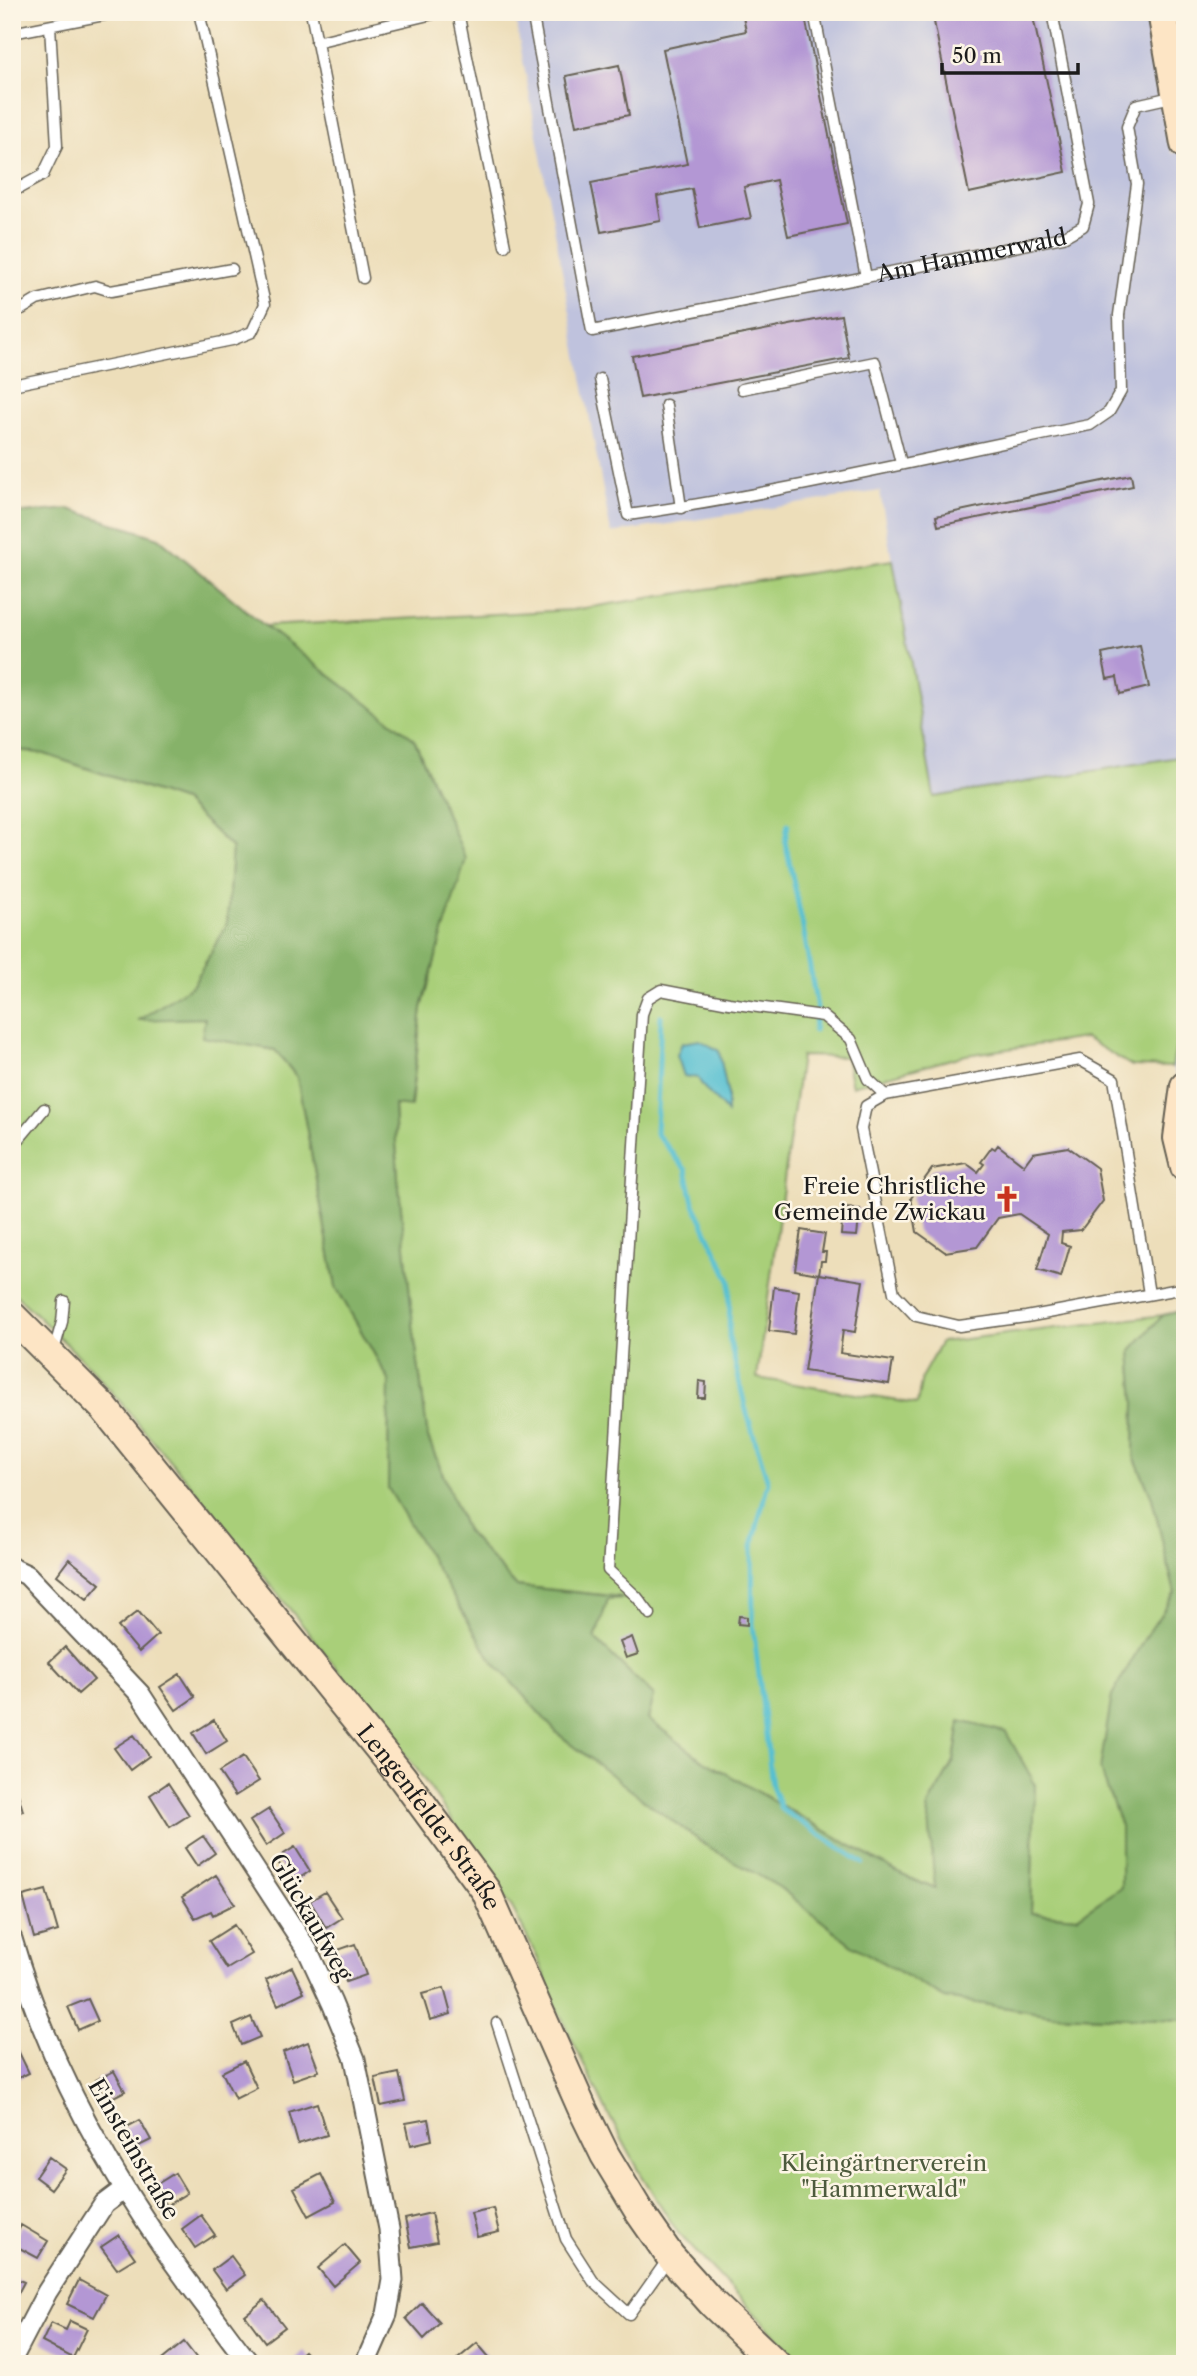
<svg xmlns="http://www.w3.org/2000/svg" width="1197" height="2376" font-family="'Libre Caslon Text',serif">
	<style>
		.industrial { fill: #bfc2dd }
		.green { fill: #a9cf79; stroke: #62764a; stroke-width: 2 }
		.forest { fill: #86b269; stroke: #516742; stroke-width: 2 }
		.water { fill: #55bfd1; stroke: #386e76; stroke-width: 2 }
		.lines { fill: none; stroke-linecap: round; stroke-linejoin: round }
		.stream { stroke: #55bfd1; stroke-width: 5 }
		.building { fill: #b397d4 }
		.lane-casing { stroke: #656053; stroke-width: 13 }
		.street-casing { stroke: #656053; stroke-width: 23 }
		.secondary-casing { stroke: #656053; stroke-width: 32 }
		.lane { stroke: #fff; stroke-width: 10 }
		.street { stroke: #fff; stroke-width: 19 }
		.secondary { stroke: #fde5c5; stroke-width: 28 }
		.labels { text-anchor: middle; stroke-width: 5; stroke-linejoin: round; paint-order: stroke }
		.street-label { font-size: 23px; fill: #1c1c1c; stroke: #fcf5e5 }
		.poi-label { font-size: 23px; fill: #1c1c1c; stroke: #fcf5e5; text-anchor: end }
		.park-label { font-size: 23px; fill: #4d5b3d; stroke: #fcf5e5 }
	</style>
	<rect width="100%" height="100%" fill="#fcf5e5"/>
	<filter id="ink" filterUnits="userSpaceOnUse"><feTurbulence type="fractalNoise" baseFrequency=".0143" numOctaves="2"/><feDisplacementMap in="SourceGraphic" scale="14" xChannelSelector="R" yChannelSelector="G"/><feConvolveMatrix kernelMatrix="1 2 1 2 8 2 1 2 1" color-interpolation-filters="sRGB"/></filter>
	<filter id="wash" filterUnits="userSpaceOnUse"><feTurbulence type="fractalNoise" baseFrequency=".00686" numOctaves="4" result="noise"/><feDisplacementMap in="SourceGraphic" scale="28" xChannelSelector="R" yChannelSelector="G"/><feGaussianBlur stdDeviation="1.57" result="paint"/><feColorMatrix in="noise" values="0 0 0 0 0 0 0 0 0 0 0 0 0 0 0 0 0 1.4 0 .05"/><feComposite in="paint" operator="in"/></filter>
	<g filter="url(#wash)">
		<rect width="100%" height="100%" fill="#eddeba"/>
		<path class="industrial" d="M514 12H1148L1172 154 1185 147V756L933 798 880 491 611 533Z
			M1185 1002V1097L1172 1067Z"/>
		<path class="green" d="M893 560 934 797 1185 756V1002L1172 1067 1132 1066 1085 1038 966 1055 852 1086 846 1057 801 1056 757 1378 917 1404 922 1376 941 1342 1163 1315 1131 1350 1135 1402 1134 1456 1152 1498 1175 1593 1143 1641 1121 1826V1887L1077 1917 1031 1913 1035 1784 960 1722 954 1761 928 1806 936 1889 902 1875 701 1759 648 1719 654 1696 595 1639 608 1599 623 1597 516 1586 466 1531 428 1438 413 1325 398 1178 394 1105 411 1106 422 1008 440 942 265 626 572 610Z
			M12 749 45 754 183 801 232 848 227 924 193 985 141 1019 205 1018 203 1037 275 1050 297 1077 336 1287 389 1380 388 1488 557 1733 702 1843 779 1887 852 1945 945 1998 1053 2015 1185 2020V2364H803L678 2233 641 2174 607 2112 558 2011 537 1957 513 1909 416 1768 200 1496 93 1370 12 1291Z"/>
		<path class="forest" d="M69 509 159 538 265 626 414 739 466 859 440 942 422 1008 410 1107 394 1105 398 1178 413 1325 428 1438 466 1531 516 1586 629 1598 608 1599 595 1639 654 1696 648 1719 701 1759 902 1875 935 1889 928 1806 954 1761 960 1721 1006 1732 1035 1784 1031 1913 1077 1917 1121 1887V1826L1100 1769 1112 1695 1143 1641 1175 1593 1152 1498 1134 1456 1135 1402 1131 1350 1163 1315 1185 1310V2020L1053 2015 945 1998 852 1945 779 1887 707 1846 645 1801 557 1733 490 1658 388 1488 389 1380 336 1287 297 1077 275 1050 202 1037 205 1018 139 1020 193 985 227 924 232 848 183 801 45 754 12 749V514Z"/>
		<path class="water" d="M700 1040 719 1051 727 1091V1113C716 1097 707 1096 698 1078L684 1076 677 1055 682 1043Z"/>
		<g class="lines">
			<path class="stream" d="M788 824 785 841 802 922 817 1008
				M661 1016 656 1133 686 1170 693 1202 730 1281 729 1337 746 1410 768 1482 752 1547 753 1625 772 1786 781 1809 863 1863
				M814 1031 815 1020"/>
		</g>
		<g id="blocks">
			<path class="building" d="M742 12H804L847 224 788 236 776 180 744 187 751 218 700 228 692 189 657 196 661 221 601 232 591 183 687 164 663 49 746 31Z
				M932 12H1032L1066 172 969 193Z
				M619 65 629 115 576 126 566 76Z
				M841 315 849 358 640 398 632 356Z
				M1131 475 1133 486 938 526 936 516Z
				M1140 646 1149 687 1120 694 1117 677 1107 679 1102 654Z
				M998 1145 1024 1165 1033 1153 1068 1147 1097 1168 1103 1201 1081 1230 1062 1232 1061 1243 1070 1246 1061 1277 1037 1270 1048 1234 1019 1214 998 1218 977 1247 945 1252 917 1232 911 1198 932 1169 966 1163 978 1172 984 1164 981 1162 992 1147 995 1149Z
				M843 1208 860 1209 857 1236 841 1235Z
				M801 1230 825 1234 822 1252H826L825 1261H821L819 1274 795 1270Z
				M819 1274 863 1281 855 1332 843 1330 840 1353 893 1361 889 1384 804 1371Z
				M774 1287 799 1291 794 1334 769 1331Z
				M699 1381 706 1382 705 1398H698Z
				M69 1559 100 1584 87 1599 57 1575Z
				M138 1611 158 1635 139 1652 118 1627Z
				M739 1616 747 1617V1625L738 1624Z
				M632 1637 638 1654 626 1658 620 1642Z
				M65 1647 94 1680 78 1694 49 1662Z
				M180 1674 195 1697 176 1710 160 1687Z
				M214 1720 227 1741 206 1754 193 1733Z
				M134 1735 149 1756 130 1770 114 1748Z
				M243 1757 259 1781 235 1796 219 1772Z
				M12 1773 23 1811 12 1814Z
				M168 1783 189 1815 170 1827 150 1795Z
				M269 1809 285 1833 266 1846 250 1821Z
				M203 1836 215 1853 197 1866 185 1848Z
				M295 1847 310 1871 292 1883 276 1859Z
				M216 1875 235 1904 213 1915 211 1911 195 1918 182 1897Z
				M46 1890 58 1931 34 1938 23 1896Z
				M325 1892 342 1918 326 1928 310 1901Z
				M234 1925 252 1954 227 1969 209 1941Z
				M355 1944 366 1975 346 1982 335 1951Z
				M292 1967 304 1992 278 2005 266 1980Z
				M444 1988 451 2014 430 2020 422 1994Z
				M88 1999 98 2021 78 2030 68 2007Z
				M251 2017 260 2037 241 2045 233 2025Z
				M12 2038 29 2073 12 2081Z
				M308 2042 319 2071 293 2080 283 2052Z
				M244 2061 257 2088 235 2099 222 2072Z
				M114 2071 125 2091 106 2101 96 2080Z
				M399 2073 405 2101 381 2106 375 2078Z
				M317 2103 327 2135 298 2144 289 2112Z
				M428 2119 432 2140 411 2145 406 2123Z
				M140 2120 151 2140 131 2150 121 2130Z
				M49 2157 66 2169 51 2189 35 2177Z
				M175 2173 187 2193 166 2206 154 2186Z
				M321 2174 335 2202 309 2216 294 2188Z
				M493 2208 499 2232 477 2237 471 2213Z
				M431 2213 437 2242 411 2247 405 2219Z
				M201 2215 215 2235 195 2248 182 2229Z
				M21 2225 48 2241 38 2258 12 2244Z
				M119 2235 135 2258 117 2269 101 2247Z
				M345 2245 360 2263 333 2286 318 2268Z
				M231 2256 245 2275 226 2289 212 2270Z
				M12 2277 24 2282 12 2305Z
				M79 2280 106 2295 94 2317 67 2304Z
				M264 2300 285 2327 265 2342 245 2315Z
				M422 2303 440 2323 424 2339 406 2318Z
				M70 2321 87 2329 73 2358 42 2342 51 2323 66 2330Z
				M184 2342 201 2364H157Z
				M477 2343 495 2364H456L454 2362Z
				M304 2351 316 2364H289Z"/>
		</g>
	</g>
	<g filter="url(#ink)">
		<use href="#blocks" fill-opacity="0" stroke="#656053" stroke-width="2"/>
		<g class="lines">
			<defs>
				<g id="lane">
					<path d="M311 12 363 278"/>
					<path d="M458 12 505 246"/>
					<path d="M532 12 592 331 866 277"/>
					<path id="s1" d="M814 12 866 277 1063 237 1083 226 1089 204 1052 12"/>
					<path d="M12 33 119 12"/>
					<path d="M316 42 441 12"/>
					<path d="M12 192 43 175 57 146 50 26"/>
					<path d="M12 311 22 309 37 300 95 286 111 291 232 269"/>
					<path d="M600 379 628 515C783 493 936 456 1090 425L1109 412 1121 391 1119 315 1137 184 1127 127 1136 105 1176 96"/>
					<path d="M12 385 232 340 252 332 265 304 199 12"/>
					<path d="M742 389 875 362 901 463"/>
					<path d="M666 405 681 508"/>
					<path d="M12 1142 19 1139 44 1109"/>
					<path d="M1149 1294 1114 1079 1080 1060 885 1095 866 1106 861 1129 894 1293 916 1316 959 1326 1026 1317 1185 1288"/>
					<path d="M54 1350 62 1322 64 1301"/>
					<path d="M650 1614 637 1597 608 1570 642 1014 648 998 661 990 729 1003 823 1016 851 1039 868 1079 885 1095"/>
					<path d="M497 2023 566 2239 593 2281 629 2314 668 2259"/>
				</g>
				<path id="street" d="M12 1568 27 1575 140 1694 308 1951 332 2003 355 2059 389 2229 393 2280 387 2314 365 2364
					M12 1939C50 2072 121 2195 205 2305 220 2324 234 2345 250 2364
					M12 2359 47 2292 104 2204 124 2189"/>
				<g id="secondary">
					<path d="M1162 12 1185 144"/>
					<path d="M1185 1086 1178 1138 1185 1167"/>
					<path id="s2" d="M12 1316 104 1408 402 1777 486 1891 582 2108 605 2155 640 2213 670 2256 713 2304 776 2364"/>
				</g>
			</defs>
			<use href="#lane" class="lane-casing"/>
			<use href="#street" class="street-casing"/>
			<use href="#secondary" class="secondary-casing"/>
			<use href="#lane" class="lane"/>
			<use href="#street" class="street"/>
			<use href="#secondary" class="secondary"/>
		</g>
	</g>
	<defs>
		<symbol id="church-bare" viewBox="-9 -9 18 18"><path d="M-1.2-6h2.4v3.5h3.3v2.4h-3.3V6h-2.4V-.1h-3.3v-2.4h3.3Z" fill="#c8321e" stroke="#fcf5e5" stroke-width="2.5" paint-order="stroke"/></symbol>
	</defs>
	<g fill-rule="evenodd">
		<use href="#church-bare" x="988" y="1180" width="38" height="38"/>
	</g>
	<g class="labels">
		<g class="street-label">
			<text dy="8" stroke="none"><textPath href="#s1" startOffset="378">Am Hammerwald</textPath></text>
			<text dy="8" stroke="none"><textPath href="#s2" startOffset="653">Lengenfelder Straße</textPath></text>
			<text transform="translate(311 1917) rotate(60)" y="8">Glückaufweg</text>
			<text transform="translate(134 2149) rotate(60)" y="8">Einsteinstraße</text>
		</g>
		<g class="poi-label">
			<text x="986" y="1194">Freie Christliche<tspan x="986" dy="26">Gemeinde Zwickau</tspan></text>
		</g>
		<g class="park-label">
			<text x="884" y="2171">Kleingärtnerverein<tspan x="884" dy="26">"Hammerwald"</tspan></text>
		</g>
	</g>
	<rect width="1197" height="2376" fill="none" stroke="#fcf5e5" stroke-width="42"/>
	<path d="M942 63v10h136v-10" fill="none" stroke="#1c1c1c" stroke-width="3.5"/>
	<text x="952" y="63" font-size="21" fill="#1c1c1c" stroke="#fcf5e5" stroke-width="5" paint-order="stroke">50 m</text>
</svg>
